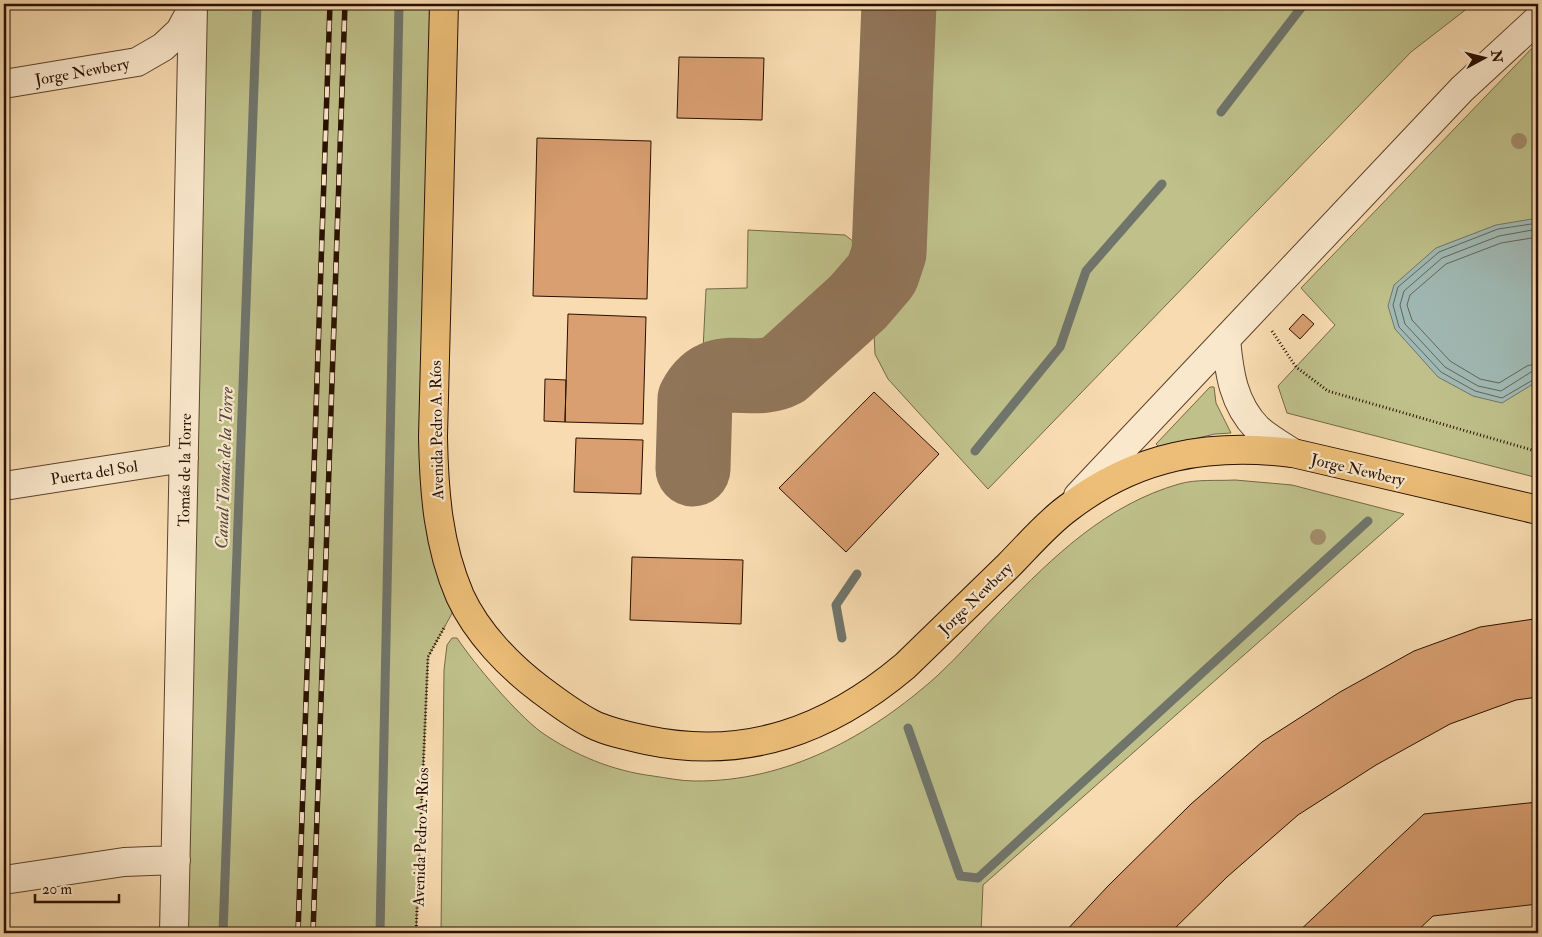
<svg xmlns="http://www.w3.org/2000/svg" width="1542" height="937" font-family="'IM FELL Double Pica',serif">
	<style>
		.green { fill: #bfc08a; stroke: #746845 }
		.water { fill: #a0b9b4; stroke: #70756c }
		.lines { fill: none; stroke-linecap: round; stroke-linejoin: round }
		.shore { stroke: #64645a; stroke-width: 1 }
		.stream { stroke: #70756c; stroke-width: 9 }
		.taxiway { stroke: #907558; stroke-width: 75 }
		.building { fill: #d99f71; stroke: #280f00 }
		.minor-casing { stroke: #5c422c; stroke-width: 30 }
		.major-casing { stroke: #280f00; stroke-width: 30 }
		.path { stroke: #280f00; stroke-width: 3; stroke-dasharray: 1 2.5; stroke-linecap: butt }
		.minor { stroke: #fae8cc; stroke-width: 28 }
		.major { stroke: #ecbe78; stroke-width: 28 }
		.rail-casing { stroke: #280f00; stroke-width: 5.5 }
		.rail { stroke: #fae8cc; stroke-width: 4; stroke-dasharray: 11; stroke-linecap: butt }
		.tree { fill: #a38d6a }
		.labels { text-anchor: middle; stroke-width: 4.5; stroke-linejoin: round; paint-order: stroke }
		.street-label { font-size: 16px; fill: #280f00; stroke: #fae8cc }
		.water-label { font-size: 18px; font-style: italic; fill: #524a3f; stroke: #fae8cc }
	</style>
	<rect width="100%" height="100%" fill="#f8dbb0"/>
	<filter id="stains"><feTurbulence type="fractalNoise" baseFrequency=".004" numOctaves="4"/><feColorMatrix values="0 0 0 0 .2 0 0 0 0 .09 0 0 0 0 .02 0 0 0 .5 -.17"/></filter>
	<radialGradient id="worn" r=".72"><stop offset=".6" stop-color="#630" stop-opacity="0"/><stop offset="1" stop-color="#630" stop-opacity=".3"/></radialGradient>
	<path class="green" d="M193 4H444L433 437 461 597 428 657 416 933H174Z
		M921 4H1473L1411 52 988 489 888 379 875 354 874 333 877 316 899 291 907 275Z
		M1538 42V478L1287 413 1278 386 1335 325 1301 288Z
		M748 230 845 235 854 242 858 253 854 273 766 354 703 350 706 289 747 288Z
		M1210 387H1214L1216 403 1231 433 1215 434 1159 447 1156 444Z
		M1235 480 1292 485 1404 514 983 885 981 933H441L444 670 447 645 452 638H457C475 665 516 713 541 732 574 755 613 771 653 776 667 778 681 781 695 781 787 782 870 736 937 676 960 655 980 631 1002 609 1054 556 1106 505 1179 484 1196 479 1217 481 1235 480Z"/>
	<path class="water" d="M1538 218V381L1502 403 1473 396 1438 377 1395 329 1388 306 1394 285 1436 248 1496 225Z"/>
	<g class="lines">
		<path class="shore" d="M1538 223 1498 229 1439 252 1398 287 1393 305 1399 327 1441 372 1475 391 1502 398 1538 377
			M1538 229 1499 236 1442 258 1404 291 1400 305 1405 324 1445 367 1478 386 1501 391 1531 372 1538 371
			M1538 237 1501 243 1446 264 1410 295 1407 305 1412 320 1450 361 1480 379 1499 383 1527 366 1538 363"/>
		<path class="stream" d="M1221 112 1304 4
			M975 451 1060 347 1086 271 1162 184
			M842 638 836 605 857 574
			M908 728 960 876 978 878 1368 521
			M223 933 257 4
			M380 933 399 4"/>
		<path class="taxiway" d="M693 469 695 399C717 357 751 387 783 370L858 302 882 274 889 253 899 4"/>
	</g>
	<path class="building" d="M679 57 764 58 762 120 677 118Z
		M537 138 651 141 647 299 533 296Z
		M568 314 646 317 643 424 565 422Z
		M1303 314 1314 324 1300 339 1289 329Z
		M545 379 566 380 565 422 544 421Z
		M874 392 939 454 846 552 779 488Z
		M576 438 643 440 641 494 574 492Z
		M632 557 743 560 741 624 630 620Z
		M1534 619H1538V697L1516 700 1450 724 1376 765 1298 815 1227 877 1170 933H1064L1108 886 1191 804 1262 742 1340 692 1414 651 1480 627Z
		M1538 802V904L1433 916 1415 933H1297L1424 814Z"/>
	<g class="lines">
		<defs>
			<path id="minor" d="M4 84 137 62 163 47 180 31 193 7
				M1226 339C1229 372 1233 404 1258 429 1268 438 1282 446 1293 453
				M4 486 184 458
				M1078 496 1462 89 1538 19
				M4 880 124 862 176 860
				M174 933 193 4"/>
			<path id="major" d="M444 4 433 437C434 492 438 545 460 596 477 633 509 666 541 690 557 702 574 715 592 724 608 732 628 736 646 740 746 761 829 730 905 666 939 633 974 599 1008 566 1027 547 1046 524 1068 508 1137 455 1209 443 1293 453L1538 510"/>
		</defs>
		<use href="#minor" class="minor-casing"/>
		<use href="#major" class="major-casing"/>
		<path class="path" d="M1272 331 1296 367 1328 391 1532 450
			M416 933 428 657 445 626"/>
		<use href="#minor" class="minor"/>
		<use href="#major" class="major"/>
		<defs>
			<path id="rail" d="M298 933 330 4
				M313 933 345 4"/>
		</defs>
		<use href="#rail" class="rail-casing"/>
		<use href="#rail" class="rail"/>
	</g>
	<g class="tree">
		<circle cx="1519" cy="141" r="8"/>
		<circle cx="1318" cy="537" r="8"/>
	</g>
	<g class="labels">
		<g class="street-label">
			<text transform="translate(82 71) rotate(-10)" y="6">Jorge Newbery</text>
			<text transform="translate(436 430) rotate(-91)" y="6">Avenida Pedro A. Ríos</text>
			<text transform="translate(1358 469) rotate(13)" y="6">Jorge Newbery</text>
			<text transform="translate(184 470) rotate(-89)" y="6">Tomás de la Torre</text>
			<text transform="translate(94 472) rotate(-9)" y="6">Puerta del Sol</text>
			<text transform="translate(975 598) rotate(-44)" y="6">Jorge Newbery</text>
			<text transform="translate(420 837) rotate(-88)" y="6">Avenida Pedro A. Ríos</text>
		</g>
		<g class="water-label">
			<text transform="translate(224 468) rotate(-88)" y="6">Canal Tomás de la Torre</text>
		</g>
	</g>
	<rect width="1542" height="937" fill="none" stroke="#f8dbb0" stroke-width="20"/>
	<rect x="5" y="5" width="1532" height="927" fill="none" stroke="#280f00" stroke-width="2.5"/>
	<rect x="10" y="10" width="1522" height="917" fill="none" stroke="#280f00"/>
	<g transform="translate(1484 58) rotate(83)" stroke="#fae8cc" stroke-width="4" paint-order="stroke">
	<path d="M0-4L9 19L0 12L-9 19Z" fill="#280f00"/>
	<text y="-8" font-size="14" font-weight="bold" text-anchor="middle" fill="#280f00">N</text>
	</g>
	<path d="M35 894v8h84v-8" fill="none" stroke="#280f00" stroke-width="2.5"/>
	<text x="42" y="894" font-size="15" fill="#280f00" stroke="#fae8cc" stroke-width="4" paint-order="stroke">20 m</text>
	<rect width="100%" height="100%" filter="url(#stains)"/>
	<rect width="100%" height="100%" fill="url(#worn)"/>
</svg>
